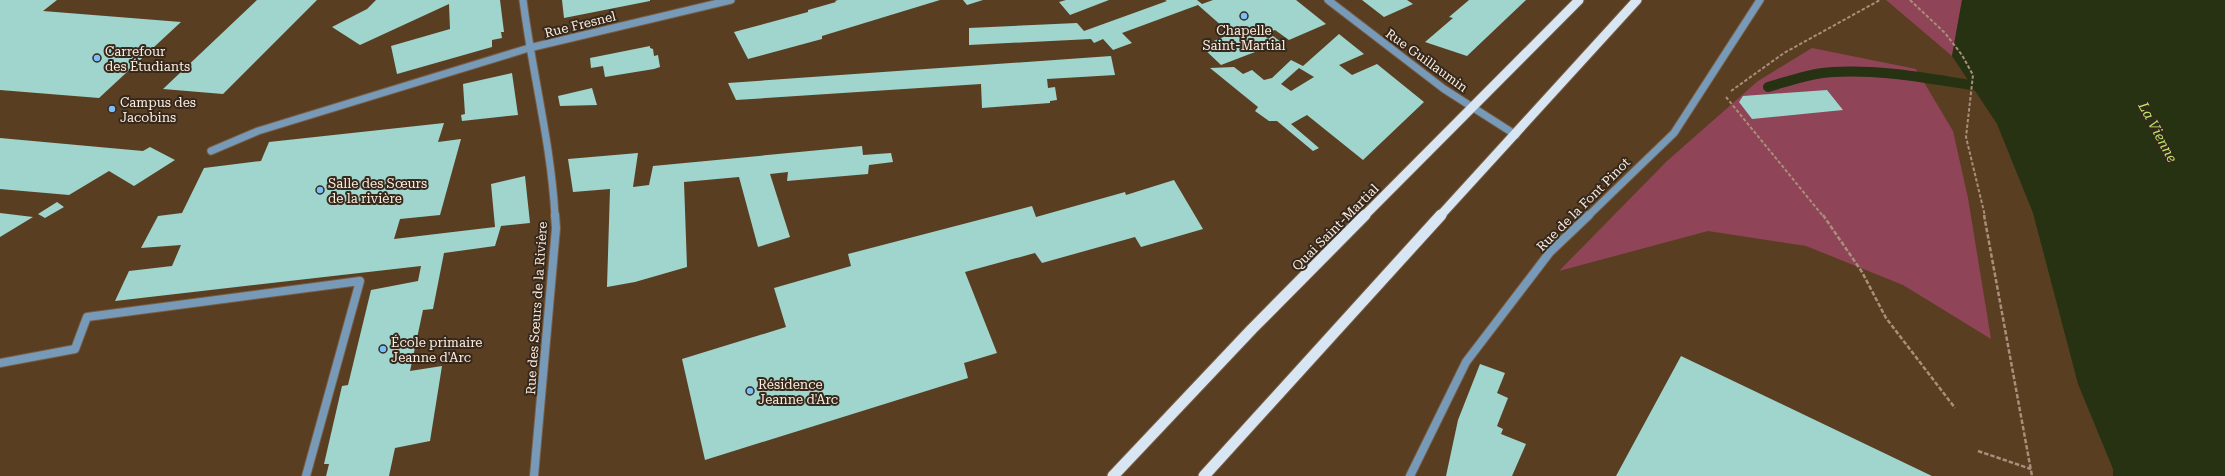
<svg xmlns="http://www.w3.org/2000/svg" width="2225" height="476" font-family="'Roboto Serif',serif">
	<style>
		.green { fill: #8f4458 }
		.water { fill: #273212 }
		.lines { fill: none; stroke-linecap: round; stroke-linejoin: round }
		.stream { stroke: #273212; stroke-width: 10 }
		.building { fill: #9fd5cd; fill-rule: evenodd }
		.lane-far1-casing { stroke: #785d44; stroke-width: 9 }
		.lane-casing { stroke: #785d44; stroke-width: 10 }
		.street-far1-casing { stroke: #785d44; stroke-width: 9 }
		.street-casing { stroke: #785d44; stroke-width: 10 }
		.primary-far1-casing { stroke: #785d44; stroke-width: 11 }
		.primary-casing { stroke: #785d44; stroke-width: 13 }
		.path-far1 { stroke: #a78f7a; stroke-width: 2; stroke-dasharray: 3.5 2; stroke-linecap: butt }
		.path { stroke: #a78f7a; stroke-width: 2.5; stroke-dasharray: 4.5 2; stroke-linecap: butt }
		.lane-far1 { stroke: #769ab8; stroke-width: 7 }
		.lane { stroke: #769ab8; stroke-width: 8 }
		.street-far1 { stroke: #769ab8; stroke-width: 7 }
		.street { stroke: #769ab8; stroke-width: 8 }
		.primary-far1 { stroke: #d8e6f3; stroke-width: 9 }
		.primary { stroke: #d8e6f3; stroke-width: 11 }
		.poi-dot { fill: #7abff8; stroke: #35281c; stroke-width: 1.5 }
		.labels { text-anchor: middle; stroke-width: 4; stroke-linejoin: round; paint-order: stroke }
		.street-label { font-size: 13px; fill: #feecdd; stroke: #35281c }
		.poi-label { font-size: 13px; fill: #feecdd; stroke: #35281c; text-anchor: start }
		.water-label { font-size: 14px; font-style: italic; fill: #bee968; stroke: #35281c }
	</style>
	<rect width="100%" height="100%" fill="#5a3e22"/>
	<path class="green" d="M1886 0H1962L1952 56Z
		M1812 48 1916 69 1953 131 1968 198 1991 339 1903 285 1806 246 1708 231 1559 271 1667 161 1758 81Z"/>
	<path class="water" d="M1962 0H2225V476H2113V469L2078 384 2033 213 1997 124 1952 56Z"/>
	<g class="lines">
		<path class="stream" d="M1768 87C1789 81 1811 73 1833 72 1884 69 1935 80 1985 87"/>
	</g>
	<path class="building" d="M0 0H57L43 11 181 22 99 98 0 90Z
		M257 0H317L223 94 163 89Z
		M376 0H500L504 32H501L502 38 492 40V47L397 74 391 46 450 29 449 4 360 45 332 27 367 9Z
		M562 0H650V1L564 18Z
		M838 0H940L822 36V39L748 59 734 32 808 12V10L836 2 835 1Z
		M963 0H983L967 5Z
		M1066 0H1109L1070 15 1059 2Z
		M1165 0H1197L1202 4 1213 0H1296L1326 24 1289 40 1275 30 1263 34 1268 39 1273 36 1281 42 1221 65 1201 46 1231 34 1198 5 1122 33 1132 43 1113 50 1103 39 1094 43 1091 39 969 45V28L1077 23 1084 31 1167 1Z
		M1362 0H1407L1413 4 1384 17Z
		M1469 0H1526L1467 56 1425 42 1453 18 1449 17Z
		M1339 34 1364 54 1339 65 1352 75 1377 64 1424 102 1363 160 1307 115 1291 124 1319 148 1313 151 1277 121H1269L1255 111 1258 107 1210 68 1234 67 1243 74 1252 70 1264 80 1272 78 1291 60 1303 66ZM1299 68 1314 77 1291 91 1281 84Z
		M650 46V48L653 49 654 56 658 55 660 67 654 69 605 77 603 66 591 68 590 58Z
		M1111 56 1115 75 1047 79 1048 88 1055 87 1057 100 1050 101V103L982 108 981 84 736 100 728 83Z
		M512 73 518 115 462 121 461 115 465 114 463 84Z
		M592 88 597 105 560 106 558 96Z
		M1827 90 1843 110 1752 119 1739 102 1743 96Z
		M444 123 438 142 461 139 440 215 400 219 394 239 495 227 491 184 525 176 530 223 501 226 495 246 444 253 433 309 423 310 410 371 442 366 430 441 395 448 389 476H326L329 464H324L342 386 348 385 371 290 418 281 421 266 115 301 129 271 172 266 181 245 141 248 158 216 182 213 204 168 261 161 269 142Z
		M0 138 143 151 150 147 175 160 134 186 109 171 69 195 0 189Z
		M862 146 863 155 891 153 893 162 869 165 868 174 787 181 788 172 770 174 790 237 758 247 739 177 684 182 687 267 635 282 607 287 610 189 573 192 568 159 638 153 633 187 649 185 653 166Z
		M1174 180 1203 229 1141 247 1135 237 1042 263 1035 253 965 272 997 353 964 363 968 378 705 460 682 359 786 327 774 288 851 266 848 254 1032 206 1036 217 1125 192 1126 195Z
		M57 202 64 207 45 218 38 214Z
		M0 213 33 217 0 237Z
		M1681 356 1932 476H1616Z
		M1480 364 1505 373 1497 393 1508 398 1497 426 1503 429 1501 434 1526 444 1512 476H1446L1458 420Z"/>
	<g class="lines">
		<defs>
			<path id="lane-far1" d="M211 151 258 131 529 48"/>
			<path id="lane" d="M0 363 75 349 87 317 360 281 306 476"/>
			<path id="street-far1" d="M523 0C532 72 551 143 555 216
				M1328 0 1444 89 1516 135
				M529 48 731 0
				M1588 216 1674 133 1760 0"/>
			<path id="street" d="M534 476 556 228 555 215
				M1410 476 1466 362 1550 252 1589 215"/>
			<path id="primary-far1" d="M1364 216 1579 0
				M1440 216 1637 0"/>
			<path id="primary" d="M1113 476 1252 329 1365 215
				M1204 476 1441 215"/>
		</defs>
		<use href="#lane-far1" class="lane-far1-casing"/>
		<use href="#lane" class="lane-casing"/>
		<use href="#street-far1" class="street-far1-casing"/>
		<use href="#street" class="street-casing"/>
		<use href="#primary-far1" class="primary-far1-casing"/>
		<use href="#primary" class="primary-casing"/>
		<path class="path-far1" d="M1910 0 1945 33 1962 55 1973 75 1966 137 1985 216
			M1731 91 1784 53 1880 0
			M1726 97 1823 216"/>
		<path class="path" d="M1823 215 1862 272 1886 318 1955 408
			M1984 215 2032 476
			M1978 451 2031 469"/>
		<use href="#lane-far1" class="lane-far1"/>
		<use href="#lane" class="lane"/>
		<use href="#street-far1" class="street-far1"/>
		<use href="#street" class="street"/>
		<use href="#primary-far1" class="primary-far1"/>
		<use href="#primary" class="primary"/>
	</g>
	<g class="poi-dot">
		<circle cx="1244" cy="16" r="4"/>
		<circle cx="97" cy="58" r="4"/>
		<circle cx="112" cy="109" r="4"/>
		<circle cx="320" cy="190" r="4"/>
		<circle cx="383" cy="349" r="4"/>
		<circle cx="750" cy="391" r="4"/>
	</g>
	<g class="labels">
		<g class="street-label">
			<text transform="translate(580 24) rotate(-14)" y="5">Rue Fresnel</text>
			<text transform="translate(1427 60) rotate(36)" y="5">Rue Guillaumin</text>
			<text transform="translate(1583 204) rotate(-45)" y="5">Rue de la Font Pinot</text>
			<text transform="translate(1335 227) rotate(-45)" y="5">Quai Saint-Martial</text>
			<text transform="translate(536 308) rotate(-86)" y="5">Rue des Sœurs de la Rivière</text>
		</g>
		<g class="poi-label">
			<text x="1244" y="35" text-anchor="middle">Chapelle<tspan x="1244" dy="15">Saint-Martial</tspan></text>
			<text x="105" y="56">Carrefour<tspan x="105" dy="15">des Étudiants</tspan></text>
			<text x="120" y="107">Campus des<tspan x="120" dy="15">Jacobins</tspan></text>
			<text x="328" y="188">Salle des Sœurs<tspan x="328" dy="15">de la rivière</tspan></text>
			<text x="391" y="347">École primaire<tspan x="391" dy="15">Jeanne d'Arc</tspan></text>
			<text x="758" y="389">Résidence<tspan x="758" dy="15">Jeanne d'Arc</tspan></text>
		</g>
		<g class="water-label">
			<text transform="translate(2158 132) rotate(62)" y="5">La Vienne</text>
		</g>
	</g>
</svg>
